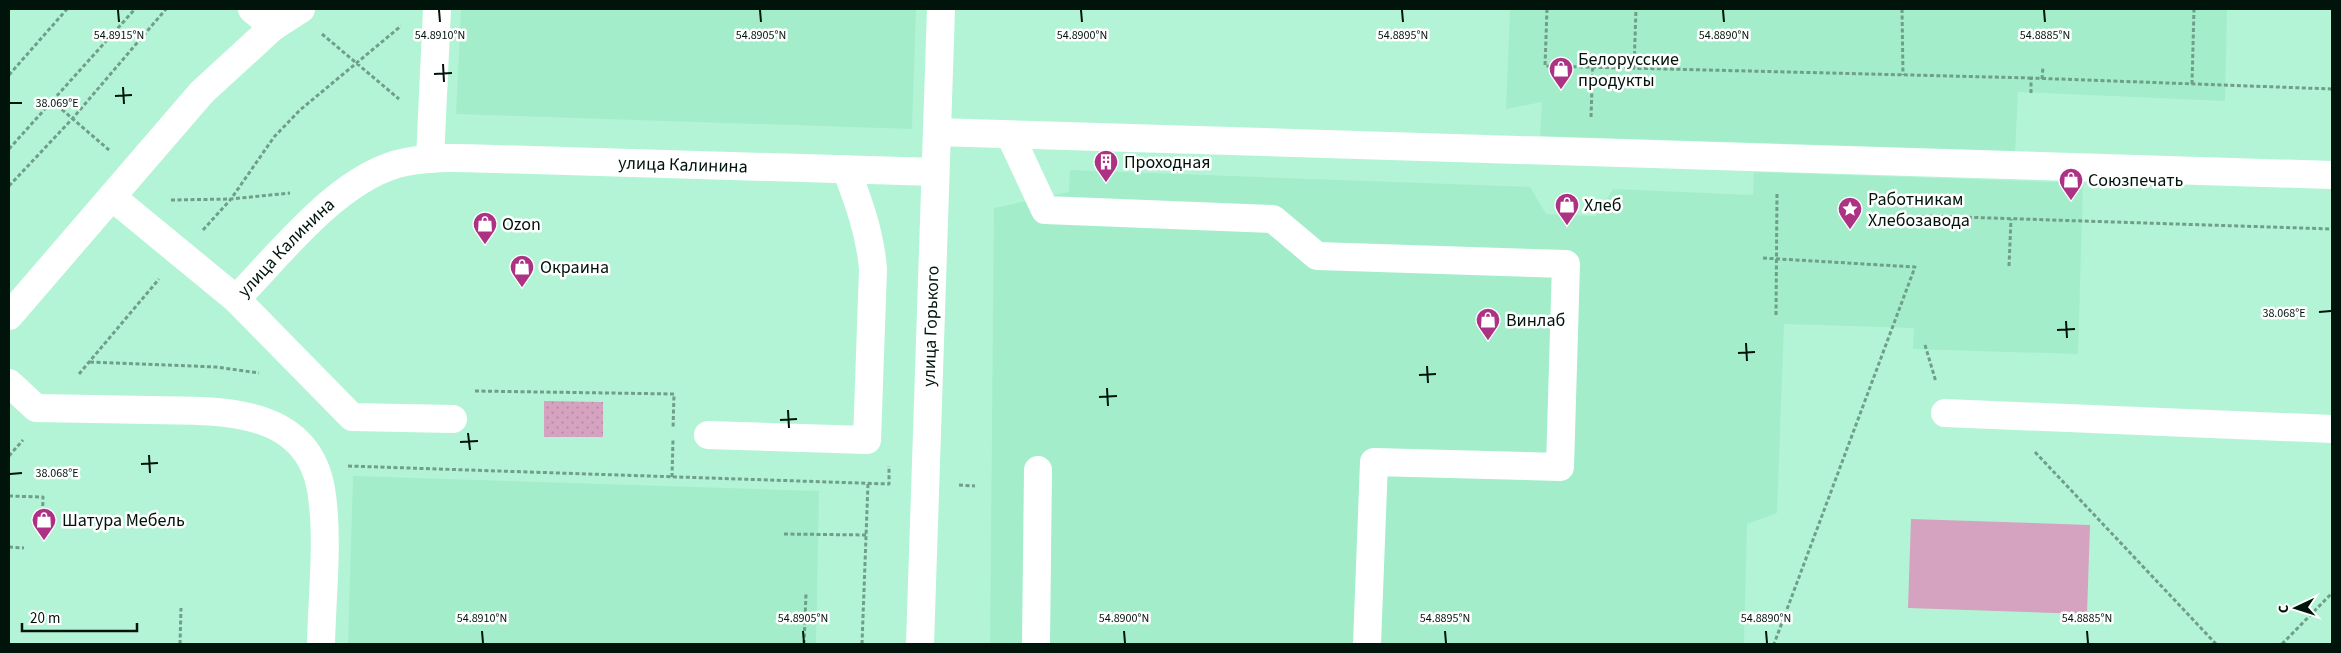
<svg xmlns="http://www.w3.org/2000/svg" width="2341" height="653" font-family="'Source Sans 3',sans-serif">
	<style>
		.built { fill: #a3edcb }
		.grass { fill: #d5a2bf }
		.park { fill: url(#park-dots) }
		.lines { fill: none; stroke-linecap: round; stroke-linejoin: round }
		.path { stroke: #6f9f89; stroke-width: 3; stroke-dasharray: 4 2.5; stroke-linecap: butt }
		.minor { stroke: #fff; stroke-width: 28 }
		.ticks { fill: none; stroke: #00140b; stroke-width: 2 }
		.labels { text-anchor: middle; stroke-width: 5; stroke-linejoin: round; paint-order: stroke }
		.poi-label { font-size: 18px; fill: #00140b; stroke: #fff; text-anchor: start }
		.street-label { font-size: 18px; fill: #00140b; stroke: #fff }
		.ticks-label { font-size: 12px; text-anchor: middle; fill: #00140b; stroke: #fff; stroke-width: 5; stroke-linejoin: round; paint-order: stroke }
	</style>
	<defs>
		<pattern id="park-dots" width="8" height="8" patternUnits="userSpaceOnUse" patternTransform="scale(1.25)"><rect width="8" height="8" fill="#d5a2bf"/><path d="M2 2h.1M6 6h.1" fill="none" stroke="#b58ba3" stroke-width="1.8" stroke-linecap="round"/></pattern>
	</defs>
	<rect width="100%" height="100%" fill="#b4f4d6"/>
	<path class="built" d="M461 9H916L912 129 456 114Z
		M1510 9H2227L2225 101 2018 92 2015 151 1540 136 1542 102 1506 109Z
		M1070 170 1530 187 1546 214 1596 216 1613 189 1753 195 1754 172 2083 183 2078 354 1913 349 1914 328 1784 324 1777 513 1747 524 1744 644H990L994 208 1069 192Z
		M353 476 819 491 816 644H348Z"/>
	<path class="grass" d="M1911 519 2090 525 2087 614 1908 608Z"/>
	<path class="park" d="M544 401 603 402V437H544Z"/>
	<g class="lines">
		<path class="path" d="M1547 9 1545 66 2031 78
			M1902 9 1903 75
			M322 34 399 99
			M1634 68 1636 9
			M9 75 67 9
			M2042 79 2043 67
			M2192 84 2194 9
			M2031 93V78L2332 89
			M52 101 109 150
			M1591 117 1593 58
			M9 149 135 9
			M9 186 73 118 166 9
			M171 200 231 199 290 193
			M1916 218 1928 216 2332 229
			M203 230 231 199 274 137 300 110 401 26
			M1763 258 1915 267 1774 644
			M2009 266 2011 219
			M1776 315 1777 193
			M1925 345 1936 382
			M90 362 216 367 259 373
			M79 374 159 279
			M475 391 674 394 673 429
			M2035 452 2216 644
			M9 456 23 440
			M348 466 889 484V466
			M672 477 673 440
			M959 485 975 486
			M9 496 43 497 42 530
			M784 534 866 535
			M9 547 24 548
			M180 644 181 608
			M804 644 806 594
			M862 644 868 483
			M2282 644 2332 593"/>
		<g class="minor">
			<path d="M252 9 273 27"/>
			<path d="M937 132 2332 175"/>
			<path d="M1010 135 1045 210 1273 219 1317 256 1566 264 1560 467 1374 462 1367 644"/>
			<path d="M430 159 437 9"/>
			<path d="M112 197 236 299 352 417 453 419"/>
			<path id="s1" d="M236 299C281 253 341 174 406 162 436 156 467 158 497 159L935 172"/>
			<path d="M9 316 202 92 273 27 301 9"/>
			<path d="M9 383 36 408C74 409 112 409 150 410 215 411 306 405 321 489 329 537 322 595 321 644"/>
			<path d="M1945 413 2332 429"/>
			<path d="M708 435 867 440 873 269C870 233 859 203 846 169"/>
			<path id="s2" d="M920 644 941 9"/>
			<path d="M1036 644 1038 470"/>
		</g>
	</g>
	<path class="ticks" d="M118 10 119 22M439 10 440 22M760 10 761 22M1081 10 1082 22M1402 10 1403 22M1723 10 1724 22M2044 10 2045 22M443 64 444 82M434 74 452 73M123 87 124 104M115 96 132 95M10 103H22M2319 312 2331 311M2066 321 2067 338M2057 330 2075 329M1746 343 1747 361M1738 353 1755 352M1427 366 1428 383M1419 375 1436 374M1107 388 1108 406M1099 397 1117 396M788 410 789 428M780 420 797 419M468 433 470 450M460 442 478 441M149 455 150 473M141 464 158 463M10 474 22 473M482 631 483 643M803 631 804 643M1124 631 1125 643M1445 631 1446 643M1766 631 1767 643M2087 631 2088 643"/>
	<defs>
		<symbol id="shop-pin" viewBox="-11 -11 22 30"><path d="M0 17L-7.5 6A9.5 9.5 0 1 1 7.5 6Z" fill="#ad3284" stroke="#fff"/><path d="M-5-2.5h2.3a2.7 3.5 0 0 1 5.4 0H5L5.5 6h-11ZM-1.5-2.5h3a1.5 2.3 0 0 0-3 0Z" fill="#fff"/></symbol>
		<symbol id="building-pin" viewBox="-11 -11 22 30"><path d="M0 17L-7.5 6A9.5 9.5 0 1 1 7.5 6Z" fill="#ad3284" stroke="#fff"/><path d="M-4-6H4V6H1V3H-1V6H-4ZM-2.5-4.3h1.7v1.8h-1.7ZM.8-4.3h1.7v1.8H.8ZM-2.5-1h1.7V.8h-1.7ZM.8-1h1.7V.8H.8Z" fill="#fff"/></symbol>
		<symbol id="sight-pin" viewBox="-11 -11 22 30"><path d="M0 17L-7.5 6A9.5 9.5 0 1 1 7.5 6Z" fill="#ad3284" stroke="#fff"/><path d="M0-6L1.8-2.2L6-1.7L2.9 1.2L3.7 5.4L0 3.3L-3.7 5.4L-2.9 1.2L-6-1.7L-1.8-2.2Z" fill="#fff"/></symbol>
	</defs>
	<g fill-rule="evenodd">
		<use href="#shop-pin" x="1547" y="55" width="28" height="38"/>
		<use href="#building-pin" x="1092" y="148" width="28" height="38"/>
		<use href="#shop-pin" x="2057" y="166" width="28" height="38"/>
		<use href="#shop-pin" x="1553" y="191" width="28" height="38"/>
		<use href="#sight-pin" x="1836" y="195" width="28" height="38"/>
		<use href="#shop-pin" x="471" y="210" width="28" height="38"/>
		<use href="#shop-pin" x="508" y="253" width="28" height="38"/>
		<use href="#shop-pin" x="1474" y="306" width="28" height="38"/>
		<use href="#shop-pin" x="30" y="506" width="28" height="38"/>
	</g>
	<g class="labels">
		<g class="poi-label">
			<text x="1578" y="65">Белорусские<tspan x="1578" dy="21">продукты</tspan></text>
			<text x="1124" y="168">Проходная</text>
			<text x="2088" y="186">Союзпечать</text>
			<text x="1868" y="205">Работникам<tspan x="1868" dy="21">Хлебозавода</tspan></text>
			<text x="1584" y="211">Хлеб</text>
			<text x="502" y="230">Ozon</text>
			<text x="540" y="273">Окраина</text>
			<text x="1506" y="326">Винлаб</text>
			<text x="62" y="526">Шатура Мебель</text>
		</g>
		<g class="street-label">
			<text dy="6" stroke="none"><textPath href="#s1" startOffset="499">улица Калинина</textPath></text>
			<text dy="6" stroke="none"><textPath href="#s1" startOffset="72">улица Калинина</textPath></text>
			<text dy="6" stroke="none"><textPath href="#s2" startOffset="318">улица Горького</textPath></text>
		</g>
	</g>
	<g class="ticks-label">
		<text x="119" y="39">54.8915°N</text>
		<text x="440" y="39">54.8910°N</text>
		<text x="761" y="39">54.8905°N</text>
		<text x="1082" y="39">54.8900°N</text>
		<text x="1403" y="39">54.8895°N</text>
		<text x="1724" y="39">54.8890°N</text>
		<text x="2045" y="39">54.8885°N</text>
		<text x="57" y="107">38.069°E</text>
		<text x="2284" y="317">38.068°E</text>
		<text x="57" y="477">38.068°E</text>
		<text x="482" y="622">54.8910°N</text>
		<text x="803" y="622">54.8905°N</text>
		<text x="1124" y="622">54.8900°N</text>
		<text x="1445" y="622">54.8895°N</text>
		<text x="1766" y="622">54.8890°N</text>
		<text x="2087" y="622">54.8885°N</text>
	</g>
	<rect width="2341" height="653" fill="none" stroke="#00140b" stroke-width="20"/>
	<g transform="translate(2296 608) rotate(266)" stroke="#ffffff" stroke-width="4" paint-order="stroke">
	<path d="M0-4L9 19L0 12L-9 19Z" fill="#00140b"/>
	<text y="-8" font-size="14" font-weight="bold" text-anchor="middle" fill="#00140b">С</text>
	</g>
	<path d="M22 623v8h115v-8" fill="none" stroke="#00140b" stroke-width="2.5"/>
	<text x="30" y="623" font-size="15" fill="#00140b" stroke="#ffffff" stroke-width="4" paint-order="stroke">20 m</text>
</svg>
